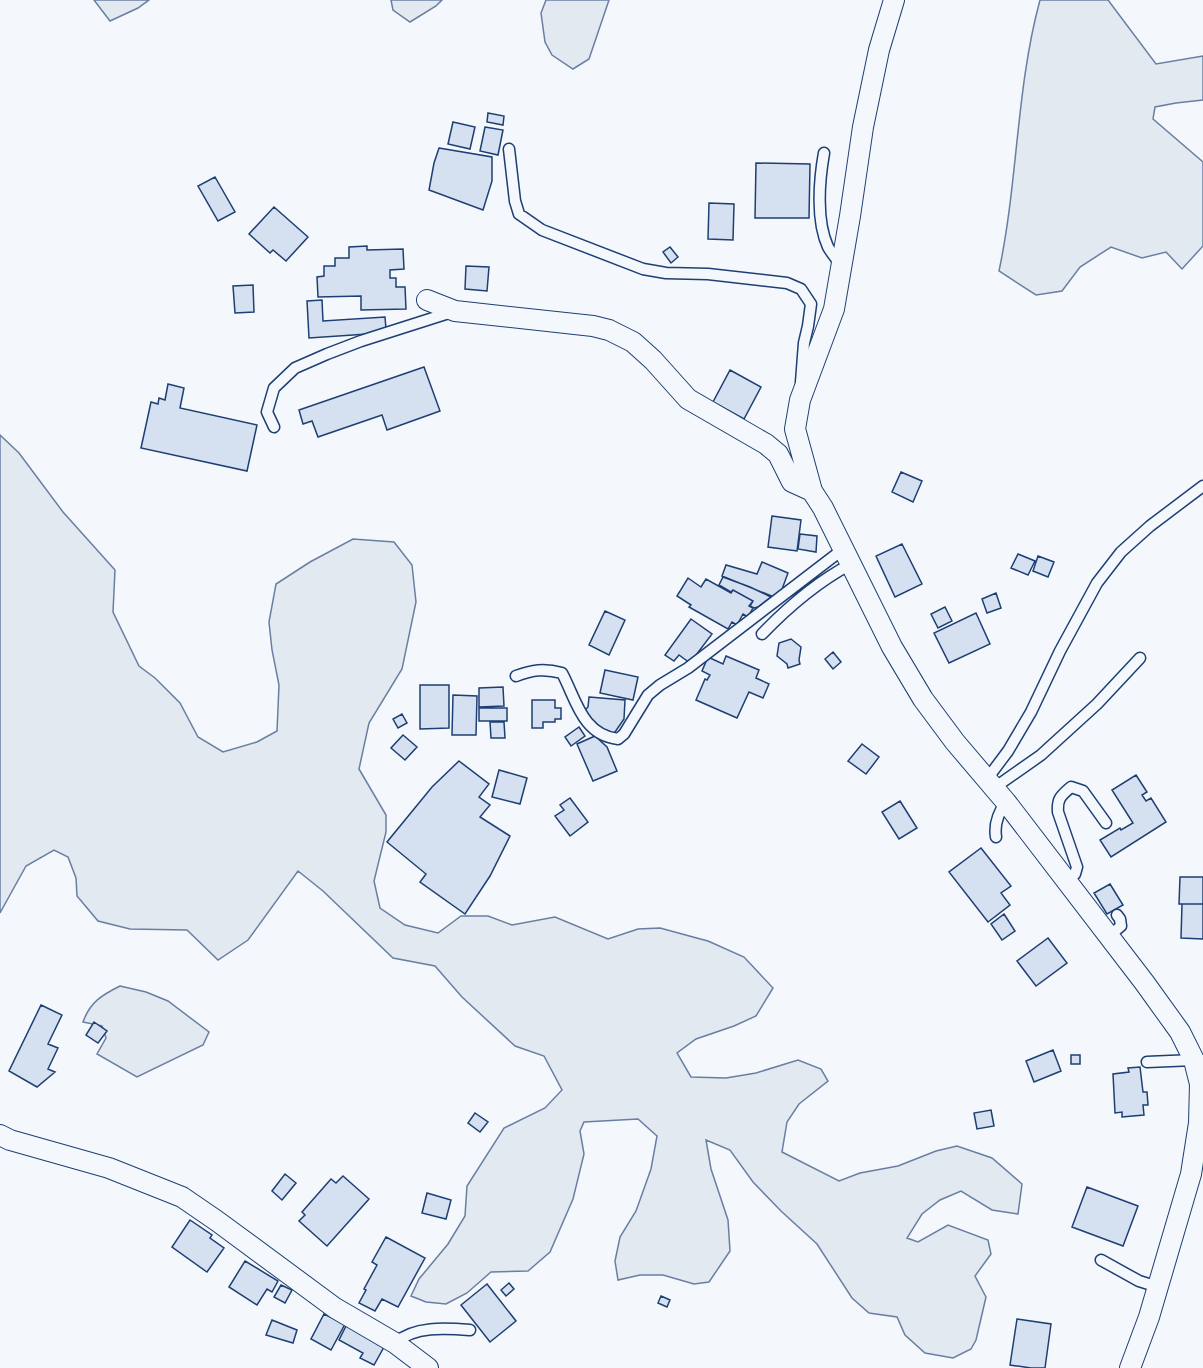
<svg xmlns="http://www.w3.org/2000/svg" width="1203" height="1368" font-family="Overpass,sans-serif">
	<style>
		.green { fill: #e3e9f0; stroke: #687fa3; stroke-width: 1.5 }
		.building { fill: #d5e0f0; stroke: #1d3f73; stroke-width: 1.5 }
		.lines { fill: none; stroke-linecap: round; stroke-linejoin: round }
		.lane-casing { stroke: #1d3f73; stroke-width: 13 }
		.street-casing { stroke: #1d3f73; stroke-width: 22 }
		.lane { stroke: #f4f7fb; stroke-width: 10 }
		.street { stroke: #f4f7fb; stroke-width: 20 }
	</style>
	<rect width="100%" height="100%" fill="#f4f7fb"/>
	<path class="green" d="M94 0H149L138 8 110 21Z
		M391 0H442L436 6 410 22 393 10Z
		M546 0H609L589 59 573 69 552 55 545 42 541 13Z
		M1040 0H1108L1156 64 1203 56V100L1176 103 1155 107 1153 119 1203 162V246L1182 269 1166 252 1142 258 1111 247 1080 267 1062 291 1036 295 999 271C1018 182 1016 88 1040 0Z
		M0 435 19 453 63 512 115 570 113 612 139 666 155 678 180 703 198 737 223 752 257 742 277 731 279 685 272 650 269 622 276 584 310 562 353 539 394 542 412 565 416 602 402 669 369 723 359 769 386 815V832L374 881 380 908 405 925 438 933 461 916H488L512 925 555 917 608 939 638 929 660 928 693 937 708 941 744 957 773 988 756 1016 734 1026 696 1039 677 1053 691 1077 726 1078 756 1073 798 1060 821 1069 828 1081 799 1104 787 1122 782 1152 839 1181 860 1173 898 1166 936 1151 957 1146 992 1158 1022 1184 1018 1214 992 1210 961 1191 940 1200 922 1214 907 1238 918 1242 948 1225 988 1240 991 1254 975 1276 986 1297 976 1340 971 1349 953 1358 925 1353 905 1335 897 1317 869 1313 852 1298 817 1244 781 1211 753 1182 730 1150 706 1140 711 1169 728 1220 730 1251 709 1282 694 1284 663 1275H640L618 1280 615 1261 620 1237 636 1211 651 1169 657 1136 638 1119 584 1122 580 1131 584 1154 573 1199 550 1252 528 1271 491 1272 467 1293 446 1304 426 1302 411 1296 419 1279 448 1244 465 1216 467 1186 504 1128 545 1108 562 1090 544 1056 515 1046 462 997 435 966 393 958 323 891 298 871 248 940 218 960 187 930 130 929 98 921 77 896 76 878 68 857 54 850 26 866 0 913Z
		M120 986 146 992 168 1001 209 1032 203 1045 137 1077 97 1054 106 1038 102 1026 83 1022C90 1002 102 995 120 986Z"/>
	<path class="building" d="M488 113 504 116 503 125 487 122Z
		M453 122 475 127 470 149 448 144Z
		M485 127 503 130 498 155 480 151Z
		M439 148 492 157V181L483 210 429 190 434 163Z
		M756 163 810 164 809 218H755Z
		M215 177 235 212 218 221 198 186Z
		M709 203 734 204 733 240 708 239Z
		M274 207 308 237 286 261 273 250 270 253 249 234Z
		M367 246V250L403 249 404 269 390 270V278H396V287H405L406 309 361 310V296L318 297 317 277 324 276V266H335V258H349V247Z
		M670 247 678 257 671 263 663 252Z
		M466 266 489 267 487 291 465 289Z
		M253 285 254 312 235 313 233 286Z
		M322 300 323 321 385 317 386 329 368 334 309 338 307 301Z
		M424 367 440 411 387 430 382 415 318 437 312 421 303 424 299 410Z
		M730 370 761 387 744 419 713 402Z
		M168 384 184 388 180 408 257 425 247 471 141 448 151 402 158 404 159 398 165 400Z
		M901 472 922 481 913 502 892 492Z
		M772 516 801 520 797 551 768 547Z
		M800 534 817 536 816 552 798 549Z
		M902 544 922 584 895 597 876 556Z
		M1018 554 1035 561 1028 575 1011 568Z
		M1038 556 1054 562 1048 577 1033 571Z
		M762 562 788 573 781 592 774 597 722 576 726 565 757 574Z
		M723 577 750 587 771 597 758 607 754 608 750 606 753 601 733 590 731 592 719 585Z
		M688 578 701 587 706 579 731 593 733 590 753 601 749 606 753 608 748 617 743 614 737 625 732 622 728 629 689 607 691 605 677 596Z
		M996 593 1001 608 987 613 982 599Z
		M945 607 952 621 938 628 931 614Z
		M605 611 625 620 609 655 589 645Z
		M976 613 990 644 949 663 934 633Z
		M691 619 712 634 690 663 679 655 674 661 665 655Z
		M791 639 801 647 799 660 800 664 788 668 787 664 777 656 779 643Z
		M833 652 841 662 833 669 825 659Z
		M726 656 759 670 756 678 769 684 763 698 749 692 737 718 696 700 705 679 707 680 710 675 702 671 708 657 723 664Z
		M605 670 638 677 633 700 600 693Z
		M420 685H449V728L420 729Z
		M503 687 504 706 479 707V688Z
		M453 695 477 696 476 735H452Z
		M589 697 625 700 624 719 613 735 607 731 606 732 583 712 588 707Z
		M532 700H555V708H561V719H555V722H543V728H532Z
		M479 708H507V721H479Z
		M402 714 407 723 398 728 393 719Z
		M490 722H504L505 738H491Z
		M579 727 585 736 571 746 565 737Z
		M403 735 417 747 405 760 391 748Z
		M595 736 607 747 617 771 593 781 577 744Z
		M862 744 879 757 866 774 848 761Z
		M459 761 489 784 479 797 490 805 480 817 510 836 490 876 465 914 420 882 426 874 387 842 432 787Z
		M499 770 527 778 520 804 492 797Z
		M1136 775 1147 792 1142 795 1146 801 1151 798 1166 822 1111 857 1100 840 1120 828 1121 830 1133 823 1112 790Z
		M570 798 588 822 570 836 555 816 564 810 560 805Z
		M900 801 917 828 899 839 882 812Z
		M981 848 1011 886 1001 893 1010 905 988 922 949 872Z
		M1180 877H1203V904H1179Z
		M1110 884 1123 905 1107 914 1094 893Z
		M1182 904H1203V939L1181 938Z
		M1004 914 1015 931 1002 940 991 924Z
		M1048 938 1067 963 1036 986 1017 961Z
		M41 1005 62 1015 48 1044 58 1048 48 1069 55 1072 37 1087 9 1071Z
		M94 1022 107 1031 98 1043 86 1035Z
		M1053 1050 1061 1071 1034 1082 1026 1061Z
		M1071 1055H1080V1064H1071Z
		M1140 1067 1143 1092H1147L1148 1105H1143L1144 1115 1122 1117V1112L1115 1113 1113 1074 1129 1072 1128 1068Z
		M991 1110 994 1126 977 1129 974 1113Z
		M475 1113 488 1122 480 1132 468 1123Z
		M285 1174 296 1183 282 1200 272 1191Z
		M343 1176 369 1199 327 1246 299 1221 305 1215 302 1212 331 1179 336 1183Z
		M1087 1187 1138 1206 1123 1246 1072 1227Z
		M427 1193 451 1200 446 1219 422 1213Z
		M190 1220 212 1235 210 1238 224 1248 207 1272 172 1247Z
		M386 1237 425 1258 398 1307 382 1299 375 1311 359 1303 366 1290 364 1289 377 1265 372 1262Z
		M245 1261 278 1281 272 1292 267 1289 257 1305 229 1287Z
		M509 1283 514 1289 506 1296 501 1290Z
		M487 1284 516 1321 490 1342 461 1305Z
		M281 1285 292 1290 285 1303 274 1297Z
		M661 1296 670 1300 667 1307 658 1303Z
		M324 1314 345 1324 331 1350 311 1339Z
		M1017 1319 1051 1324 1045 1368H1031L1010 1365Z
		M272 1320 297 1330 293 1343 266 1335Z
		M347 1324 384 1347 374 1365 360 1358 363 1353 339 1340Z"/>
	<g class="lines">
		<defs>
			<path id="lane" d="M509 149 515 201 519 214 542 230 643 269 666 273 708 274 787 283 801 289 811 304 808 326 804 343 801 382
				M824 153C819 181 816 221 828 247 832 254 837 260 842 266
				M274 427 267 412 274 388 295 368 327 354 361 341 452 312
				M762 634C788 607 817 582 851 564
				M516 676C532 670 544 668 562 673 576 699 582 735 618 739L624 734 648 695 660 685 688 668 842 550
				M987 779 1008 751 1031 712 1060 651 1097 583 1121 552 1150 526 1203 486
				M994 788 1041 755 1097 704 1140 658
				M996 837C994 824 998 813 1006 802
				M1067 880 1075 874 1077 867 1058 812C1057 798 1061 796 1071 787L1083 791 1106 823
				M1109 936 1121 926 1120 919 1117 915
				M1147 1062 1194 1060
				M1101 1260 1139 1281 1158 1287
				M395 1343C414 1326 445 1328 470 1330"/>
			<path id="street" d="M894 0 879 50 863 127 850 216 834 309 800 400 795 429 812 491 823 508 892 647 923 699 955 742 1006 802 1144 982 1180 1032 1194 1060 1200 1084 1199 1123 1191 1174 1149 1317 1130 1368
				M427 300 455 311 593 326 609 330 633 342 653 360 688 399 766 444 778 454 792 482 812 491
				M0 1135 10 1140 109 1168 182 1197 217 1221 335 1308 395 1343 428 1368"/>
		</defs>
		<use href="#lane" class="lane-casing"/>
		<use href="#street" class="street-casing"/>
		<use href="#lane" class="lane"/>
		<use href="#street" class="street"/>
	</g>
</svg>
